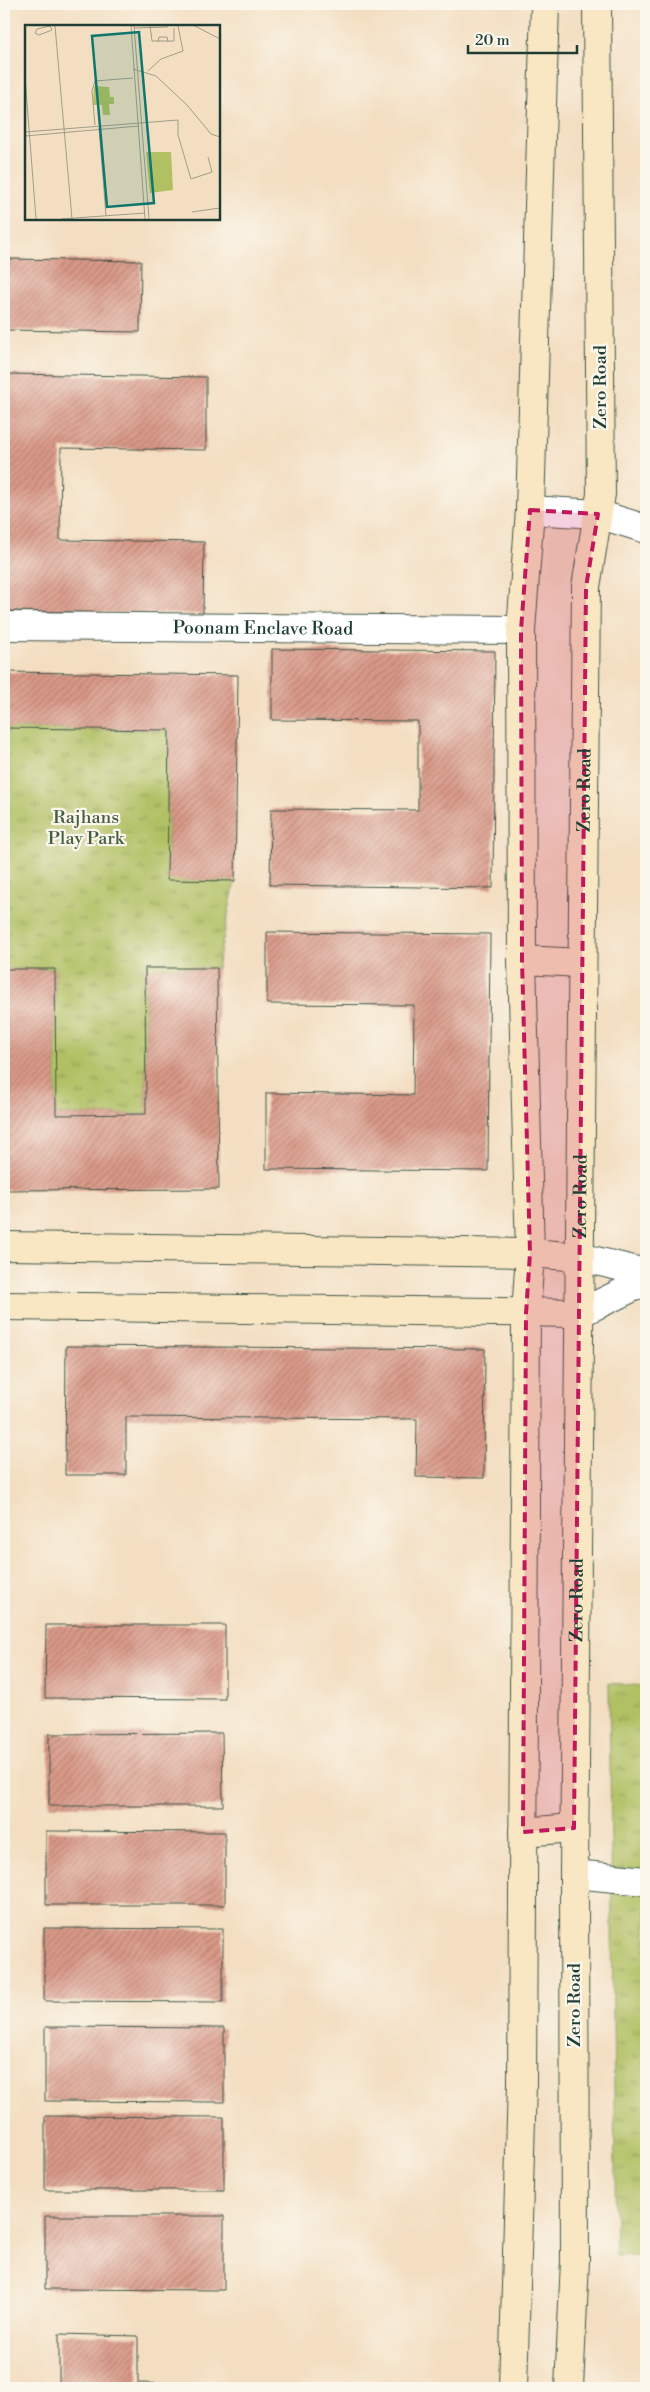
<svg xmlns="http://www.w3.org/2000/svg" width="650" height="2392" font-family="'Libre Bodoni',serif">
	<style>
		.park { fill: url(#park-tufts); stroke: #687e4c }
		.building { fill: url(#building-hatch) }
		.lines { fill: none; stroke-linecap: round; stroke-linejoin: round }
		.street-casing { stroke: #3f5549; stroke-width: 30 }
		.secondary-casing { stroke: #3f5549; stroke-width: 30 }
		.street { stroke: #fff; stroke-width: 28 }
		.secondary { stroke: #f9e7c3; stroke-width: 28 }
		.marked { fill: #c2185b; fill-opacity: 0.2; stroke: #c2185b; stroke-width: 4; stroke-dasharray: 10 6; stroke-linejoin: round }
		.labels { text-anchor: middle; stroke-width: 4.5; stroke-linejoin: round; paint-order: stroke }
		.street-label { font-size: 18px; fill: #1f3d34; stroke: #fbf7ec }
		.park-label { font-size: 18px; fill: #445e40; stroke: #fbf7ec }
		.inset-road { fill: none; stroke: #9e9e89; stroke-width: 1 }
		.view { fill: #0f766e; fill-opacity: 0.15; stroke: #0f766e; stroke-width: 2.5 }
		.inset-edge { fill: none; stroke: #1f3d34; stroke-width: 2.5 }
	</style>
	<defs>
		<pattern id="park-tufts" width="24" height="20" patternUnits="userSpaceOnUse" patternTransform="scale(1.25)"><rect width="24" height="20" fill="#b1c063"/><path d="M3 7l-1-3M5 7V3M7 7l1-3M15 17l-1-3M17 17v-4M19 17l1-3" fill="none" stroke="#8f9d52"/></pattern>
		<pattern id="building-hatch" width="6" height="6" patternUnits="userSpaceOnUse" patternTransform="scale(1.25)"><rect width="6" height="6" fill="#da9988"/><path d="M-1 1l2-2M0 6l6-6M5 7l2-2" fill="none" stroke="#b07e70"/></pattern>
	</defs>
	<rect width="100%" height="100%" fill="#fbf7ec"/>
	<filter id="ink" filterUnits="userSpaceOnUse"><feTurbulence type="fractalNoise" baseFrequency=".02" numOctaves="2"/><feDisplacementMap in="SourceGraphic" scale="10" xChannelSelector="R" yChannelSelector="G"/><feConvolveMatrix kernelMatrix="1 2 1 2 8 2 1 2 1" color-interpolation-filters="sRGB"/></filter>
	<filter id="wash" filterUnits="userSpaceOnUse"><feTurbulence type="fractalNoise" baseFrequency=".0096" numOctaves="4" result="noise"/><feDisplacementMap in="SourceGraphic" scale="20" xChannelSelector="R" yChannelSelector="G"/><feGaussianBlur stdDeviation="1.12" result="paint"/><feColorMatrix in="noise" values="0 0 0 0 0 0 0 0 0 0 0 0 0 0 0 0 0 1.4 0 .05"/><feComposite in="paint" operator="in"/></filter>
	<g filter="url(#wash)">
		<rect width="100%" height="100%" fill="#f3dec1"/>
		<path class="park" d="M4 728 169 730 167 879 235 881 217 968H145L146 1114 56 1115 55 969H4Z
			M609 1683 646 1686V2255L616 2256Z"/>
		<g id="blocks">
			<path class="building" d="M4 202H9L8 259 141 261 140 332 4 330Z
				M4 374 206 377V450L61 448 60 540 204 542 203 614 4 611Z
				M272 649 495 651 493 888 270 885 271 809 418 810V721L272 720Z
				M4 672 238 675 235 881 167 880 169 730 4 728Z
				M267 932 490 934 488 1171 266 1169V1093L413 1095 414 1005 267 1004Z
				M145 968H217L219 1189 4 1190V969H55L56 1115 146 1114Z
				M66 1346 485 1349 484 1478 416 1477 417 1419 126 1417V1475H65Z
				M46 1625H225V1699L45 1698Z
				M222 1733 223 1806H49V1734Z
				M46 1831 225 1832V1905H46Z
				M44 1928 223 1929V2002L44 2001Z
				M45 2027 224 2028V2102L45 2101Z
				M45 2116 224 2117V2190H45Z
				M45 2216H224V2290L45 2289Z
				M59 2334 138 2336V2383L346 2388H59Z"/>
		</g>
	</g>
	<g filter="url(#ink)">
		<use href="#blocks" fill-opacity="0" stroke="#3f5549" stroke-width="1"/>
		<g class="lines">
			<defs>
				<g id="street">
					<path d="M530 510 598 514 646 529"/>
					<path id="s1" d="M4 626 521 630"/>
					<path d="M580 1257 646 1273"/>
					<path d="M580 1313 646 1281"/>
					<path d="M574 1874 646 1881"/>
				</g>
				<g id="secondary">
					<path d="M522 960 582 963"/>
					<path d="M4 1246 530 1253 580 1257"/>
					<path d="M4 1306 580 1313"/>
					<path d="M523 1832 574 1828"/>
					<path d="M513 2388 522 2085 526 1314 530 1253 522 960 521 630 530 510 545 4"/>
					<path id="s2" d="M569 2388 575 2261 574 1874 586 587 601 494 597 4"/>
				</g>
			</defs>
			<use href="#street" class="street-casing"/>
			<use href="#secondary" class="secondary-casing"/>
			<use href="#street" class="street"/>
			<use href="#secondary" class="secondary"/>
		</g>
	</g>
	<path class="marked" d="M530 510 598 514 586 587 574 1828 523 1832 526 1314 530 1253 522 960 521 630Z"/>
	<g class="labels">
		<g class="street-label">
			<text transform="translate(600 387) rotate(-90)" y="6">Zero Road</text>
			<text dy="6" stroke="none"><textPath href="#s1" startOffset="259">Poonam Enclave Road</textPath></text>
			<text dy="6" stroke="none"><textPath href="#s2" startOffset="1598">Zero Road</textPath></text>
			<text dy="6" stroke="none"><textPath href="#s2" startOffset="1192">Zero Road</textPath></text>
			<text dy="6" stroke="none"><textPath href="#s2" startOffset="788">Zero Road</textPath></text>
			<text transform="translate(574 2005) rotate(-90)" y="6">Zero Road</text>
		</g>
		<g class="park-label">
			<text x="86" y="823">Rajhans<tspan x="86" dy="21">Play Park</tspan></text>
		</g>
	</g>
	<g transform="translate(25 25)">
		<rect width="195" height="195" fill="#f3dec1"/>
		<path d="M69 61 84 62 85 72H89V79H84L85 90H78L77 80H68ZM121 127H146L148 165 125 168Z" fill="#b1c063"/>
		<path class="inset-road" d="M25 1 27 5 14 10 10 8 12 4ZM30 1 47 194M106 1 120 194M109 1 124 194M125 1 127 16H149V3M170 1 195 14M109 3 143 2M133 17 134 12H142L143 17M108 44 131 51 162 80 186 109 195 112M123 46 136 34 158 26 153 1M0 52 11 194M70 100 67 66 70 56 108 53M74 103 81 191M0 107 153 95V110L166 154 187 147 183 132M0 111 114 101M167 187 195 183M36 194 120 188"/>
		<path class="view" d="M114 7 129 178 82 182 67 11Z"/>
		<rect width="195" height="195" class="inset-edge"/>
	</g>
	<rect width="650" height="2392" fill="none" stroke="#fbf7ec" stroke-width="20"/>
	<path d="M468 45v8h109v-8" fill="none" stroke="#1f3d34" stroke-width="2.5"/>
	<text x="475" y="45" font-size="15" fill="#1f3d34" stroke="#fbf7ec" stroke-width="4" paint-order="stroke">20 m</text>
</svg>
